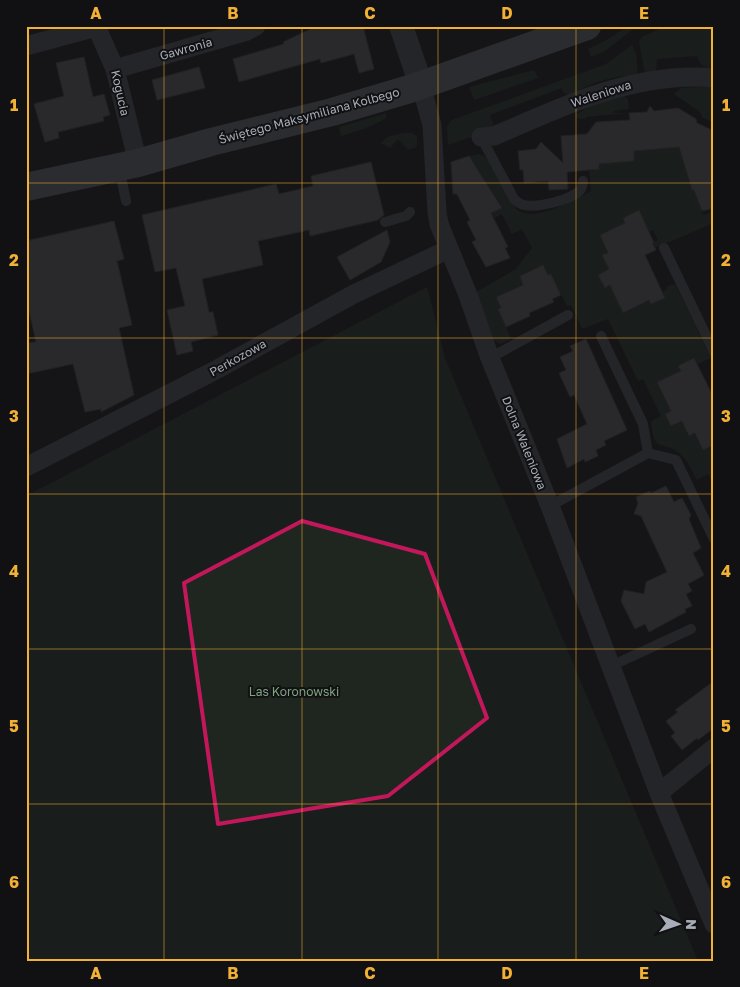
<svg xmlns="http://www.w3.org/2000/svg" width="740" height="987" font-family="'Golos Text',sans-serif">
	<style>
		.green { fill: #1e261f }
		.building { fill: #404145; stroke: #303034 }
		.lines { fill: none; stroke-linecap: round; stroke-linejoin: round }
		.service { stroke: #37383d; stroke-width: 10 }
		.minor { stroke: #37383d; stroke-width: 19 }
		.tertiary { stroke: #37383d; stroke-width: 24 }
		.secondary { stroke: #45474d; stroke-width: 28 }
		.marked { fill: none; stroke: #c2185b; stroke-width: 4; stroke-linejoin: round }
		.grid { fill: none; stroke: #f2b134; stroke-width: 1; stroke-opacity: 0.55 }
		.labels { text-anchor: middle; stroke-width: 4; stroke-linejoin: round; paint-order: stroke }
		.street-label { font-size: 12px; fill: #a8adb8; stroke: #111113 }
		.park-label { font-size: 12px; fill: #7fa381; stroke: #111113 }
		.neatline { fill: none; stroke: #f2b134; stroke-width: 2 }
		.grid-label { font-size: 16px; text-anchor: middle; font-weight: bold; fill: #f2b134 }
	</style>
	<rect width="100%" height="100%" fill="#161618"/>
	<path class="green" d="M628 26H637L605 51 591 57 588 49 605 41Z
		M666 26H714V68C703 67 700 66 697 56L657 59 656 70 652 73 645 74 639 42 642 37Z
		M632 45 636 54 638 75C620 76 603 79 587 86 580 89 576 94 568 95L563 92 562 88 490 115 493 124 491 130 448 145 447 126 452 120 606 64Z
		M534 70 538 78 474 100 469 87Z
		M714 86V122H712L703 118 699 111 674 94 681 88Z
		M625 96 628 99 629 109 614 111 613 113H629L586 117 585 119 577 118 576 115 595 102Z
		M387 113 385 119 367 128 341 136 339 127Z
		M403 133H411L417 136V145L415 148 408 150 398 139 390 148 381 143 387 137Z
		M677 142 692 190 700 188 697 197 703 215 710 213 709 209 714 208V223L655 248 653 243 658 240 653 230 649 232 638 210 623 218 625 223 600 235 608 253 602 256 609 269 598 275 605 288 610 285 624 313 649 300 651 304 665 298 663 292 667 289 666 287 673 284 676 286 711 358 698 364 694 358 679 366 681 371 657 382 671 411 665 414 671 426 682 421 689 436 695 433 714 445V485L708 474 697 480C692 471 687 459 679 453 662 439 654 455 651 421L661 416 643 379 638 381 608 319 582 329 571 305 567 306 551 274 548 275 543 265 530 271 523 285 496 297 501 308 498 309 510 336 509 340 500 344 494 340 476 292 516 269 532 248 522 229 512 234 502 214 494 218 491 213 502 207 469 156 479 154 486 157 516 209C534 224 574 200 591 191L589 170 599 169V164L634 161 633 146Z
		M427 287 445 358 698 961H26V496Z"/>
	<path class="building" d="M363 26 374 69 359 73 354 54 321 63 320 59 239 82 233 59 284 44 283 42 315 27Z
		M84 57 93 97 104 94 110 115 103 117 104 121 58 132 59 138 45 142 34 104 64 96 56 63Z
		M199 67 205 88 157 100 152 80Z
		M650 106 654 111 678 108 696 119 697 123 712 130 714 135V208L702 211 694 190H692L679 147 634 151V161L599 164V169L567 172 568 189 549 190 548 181 524 183 523 170H520L518 151 536 149 541 142 563 163 561 136 587 134 596 122 630 120 629 113 647 112Z
		M469 156 502 208 491 213 508 247 505 248 510 258 486 267 472 242 476 240 467 222 470 220 457 194H453L451 162Z
		M371 162 384 215 378 220 310 236 309 230 258 241 263 265 202 279 209 312H213L218 335 191 342 193 351 177 355 167 310 185 306 176 268 155 272 142 215 276 184 279 194 313 186 311 176Z
		M639 210 654 243H652L656 250 645 255 665 298 651 304 649 300 623 313 610 285 605 288 598 275 609 269 602 255 608 253 600 235 625 223 623 218Z
		M114 221 124 259 117 261 132 325 119 328 134 395 101 412V409L85 412 73 364 26 374V343L36 342 26 298V241Z
		M387 230 390 242 381 262 350 280 337 257Z
		M543 265 548 275 551 274 561 295 552 299 554 302 529 313 530 316 506 327 498 309 501 308 496 297 523 285 520 276Z
		M586 339 627 430 604 441 606 445 596 450 598 456 585 462 584 459 567 468 557 439 587 424 574 395 570 397 559 373 566 370 560 357 573 351 570 346Z
		M694 358 714 398V445L703 450 695 433 689 436 682 421 671 426 665 414 671 411 657 382 681 371 678 366Z
		M666 486 674 502 682 498 691 515 689 519 701 548 693 553 704 575 688 584 692 591 686 594 692 606 685 609 686 612 649 632 645 624 635 629 621 601 624 590 644 594 646 582 667 572 641 516 634 514 638 503 636 497 650 491 651 493Z
		M714 681V728L698 740 697 738 682 750 671 736 675 733 666 721 678 712 675 710Z"/>
	<g class="lines">
		<path class="service" d="M481 137 514 199C517 202 520 204 524 205 537 208 573 200 581 189 582 187 583 184 583 181
			M119 167 126 201
			M385 222 406 216 410 212
			M664 248 714 352
			M490 358 568 315
			M648 453 676 460 714 539
			M550 506 648 453 643 424 601 336
			M611 666 691 629"/>
		<path class="minor" d="M96 26 115 69 138 163
			M26 46 96 27
			M115 69 247 31 256 26
			M421 85 432 125 437 212 439 224 468 295 490 358 550 506 659 793 714 924
			M481 137 494 136C553 111 607 84 672 78 686 77 699 76 714 78
			M26 467 212 372 354 294 449 249
			M659 793 714 748"/>
		<path class="tertiary" d="M401 26 421 85"/>
		<path class="secondary" d="M26 187 138 163 211 142 332 112 413 88 587 26"/>
	</g>
	<path d="M0 0H740V987H0ZM302 521 425 554 487 718 388 796 218 824 184 583Z" fill="#161618" fill-opacity=".55" fill-rule="evenodd"/>
	<path class="marked" d="M302 521 425 554 487 718 388 796 218 824 184 583Z"/>
	<path class="grid" d="M164 26V961M302 26V961M438 26V961M576 26V961M26 183H714M26 338H714M26 494H714M26 649H714M26 804H714"/>
	<g class="labels">
		<g class="street-label">
			<text transform="translate(186 49) rotate(-16)" y="4">Gawronia</text>
			<text transform="translate(120 93) rotate(77)" y="4">Kogucia</text>
			<text transform="translate(601 94) rotate(-18)" y="4">Waleniowa</text>
			<text transform="translate(309 116) rotate(-15)" y="4">Świętego Maksymiliana Kolbego</text>
			<text transform="translate(238 358) rotate(-29)" y="4">Perkozowa</text>
			<text transform="translate(524 443) rotate(68)" y="4">Dolna Waleniowa</text>
		</g>
		<g class="park-label">
			<text x="294" y="696">Las Koronowski</text>
		</g>
	</g>
	<rect width="740" height="987" fill="none" stroke="#111113" stroke-width="55"/>
	<g transform="translate(678 924) rotate(92)" stroke="#111113" stroke-width="4" paint-order="stroke">
	<path d="M0-4L9 19L0 12L-9 19Z" fill="#a8adb8"/>
	<text y="-8" font-size="14" font-weight="bold" text-anchor="middle" fill="#a8adb8">N</text>
	</g>
	<rect x="28" y="28" width="684" height="932" class="neatline"/>
	<g class="grid-label">
		<text x="96" y="19">A</text>
		<text x="233" y="19">B</text>
		<text x="370" y="19">C</text>
		<text x="507" y="19">D</text>
		<text x="644" y="19">E</text>
		<text x="14" y="111">1</text>
		<text x="726" y="111">1</text>
		<text x="14" y="266">2</text>
		<text x="726" y="266">2</text>
		<text x="14" y="422">3</text>
		<text x="726" y="422">3</text>
		<text x="14" y="577">4</text>
		<text x="726" y="577">4</text>
		<text x="14" y="732">5</text>
		<text x="726" y="732">5</text>
		<text x="14" y="888">6</text>
		<text x="726" y="888">6</text>
		<text x="96" y="979">A</text>
		<text x="233" y="979">B</text>
		<text x="370" y="979">C</text>
		<text x="507" y="979">D</text>
		<text x="644" y="979">E</text>
	</g>
</svg>
